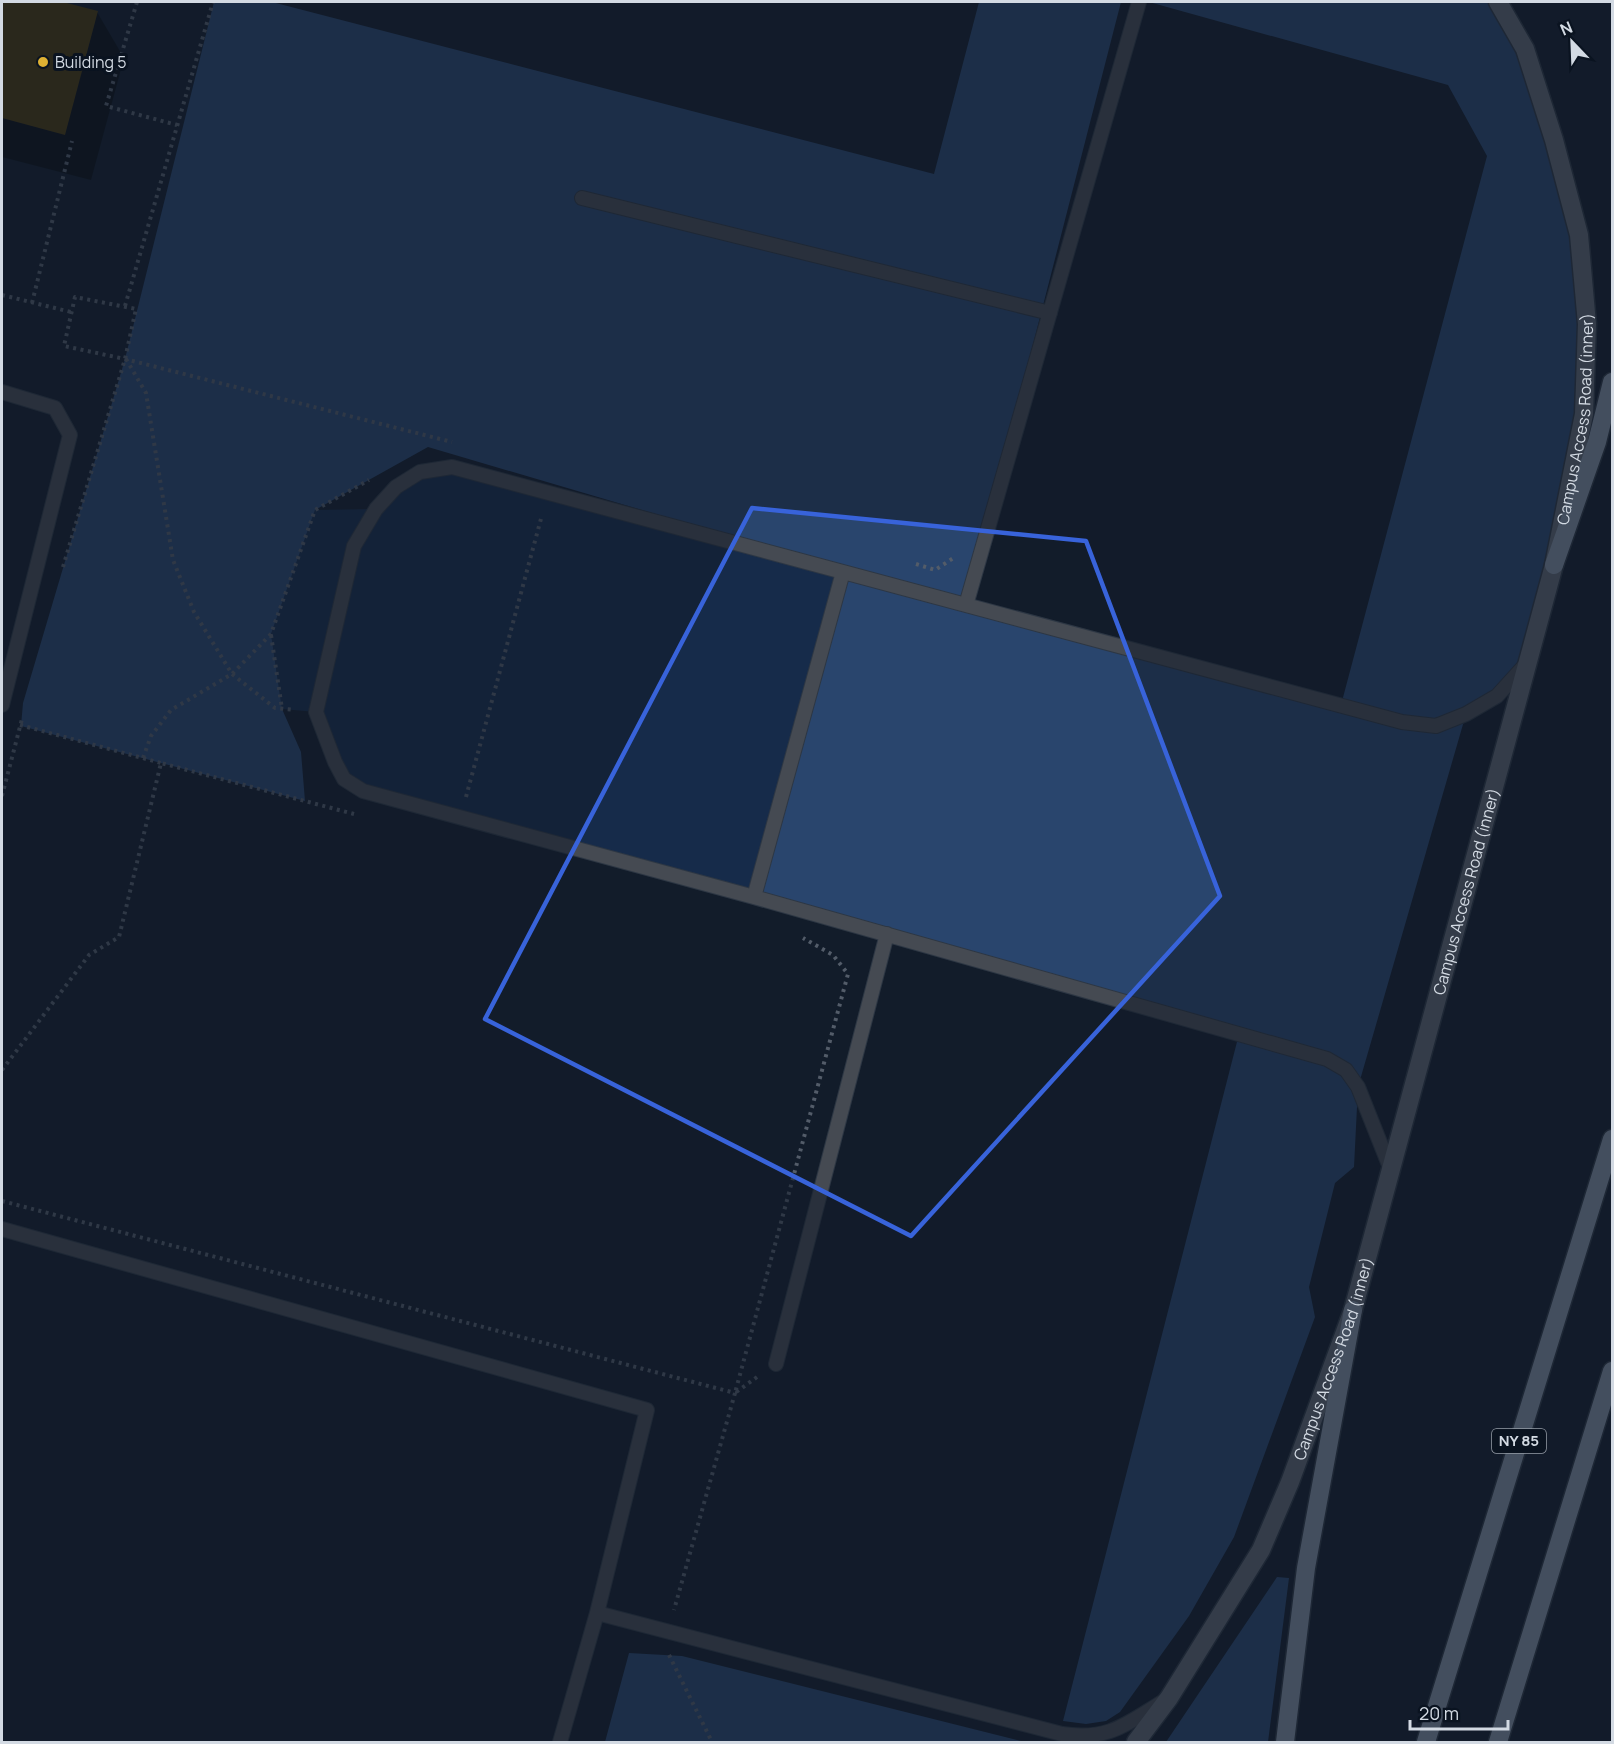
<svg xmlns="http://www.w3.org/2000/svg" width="1614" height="1744" font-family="Manrope,sans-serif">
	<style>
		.green { fill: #162b4a }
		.forest { fill: #29456d }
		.shadow { fill: #0007 }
		.building { fill: #47380d }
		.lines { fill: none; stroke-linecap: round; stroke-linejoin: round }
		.lane-casing { stroke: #2d3744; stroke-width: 16 }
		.secondary-casing { stroke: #2d3744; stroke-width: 21 }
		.highway-casing { stroke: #2d3744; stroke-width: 21 }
		.path { stroke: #535c69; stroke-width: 4; stroke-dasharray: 3 4.5; stroke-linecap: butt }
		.lane { stroke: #454a52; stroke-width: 14 }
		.secondary { stroke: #5d6570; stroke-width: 18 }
		.highway { stroke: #7f8c9e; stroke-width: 18 }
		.marked { fill: none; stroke: #3863da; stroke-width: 4.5; stroke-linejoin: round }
		.poi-dot { fill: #deb133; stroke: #0a1320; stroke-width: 2 }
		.labels { text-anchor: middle; stroke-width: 6; stroke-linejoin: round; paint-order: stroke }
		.shield { fill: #0a1320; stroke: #979ea8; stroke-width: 1.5 }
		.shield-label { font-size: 15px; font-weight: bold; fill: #d3dae3 }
		.poi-label { font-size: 16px; fill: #d3dae3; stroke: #0a1320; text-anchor: start }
		.street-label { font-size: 16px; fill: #d3dae3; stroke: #0a1320 }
	</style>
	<rect width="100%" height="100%" fill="#121c2a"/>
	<path class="green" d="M452 467 956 603 858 926 344 779 316 712 282 709 271 634 315 510 376 509 396 487Z"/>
	<path class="forest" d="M214 2H272L934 174 979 2H1121L966 605 1341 705 1487 156 1448 85 1149 2H1498L1525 49 1579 235 1584 414 1528 662 1466 714 1358 1087 1354 1167 1335 1183 1309 1287 1315 1317 1234 1537 1189 1616 1120 1712 1106 1721 1086 1724 1063 1721 1239 1034 754 897 843 572 927 594 428 447 315 510 271 634 282 709 301 752 305 801 21 726 23 703 125 359Z
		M1277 1577 1289 1578 1268 1742H1166Z
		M629 1653 682 1656 1025 1742H605Z"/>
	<path class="shadow" d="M2 2H57L97 12 124 58 91 180 2 157Z"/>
	<path class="building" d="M2 2H63L98 11 65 135 2 118Z"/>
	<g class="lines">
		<defs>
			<path id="lane" d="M582 198 1050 313
				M2 392 55 408 70 435 2 705
				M843 572 754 897 1327 1059 1346 1070 1358 1087 1391 1170
				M966 605 1139 2
				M754 897 363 791 344 779 335 762 316 712 354 546 376 509 396 487 420 472 452 467 1402 722 1436 726 1466 714 1497 696 1526 664
				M2 1229 647 1410 597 1613
				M776 1364 887 934
				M560 1742 597 1613 1062 1734C1109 1741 1126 1724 1164 1701"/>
			<g id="secondary">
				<path id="s1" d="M1136 1742 1169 1698 1261 1550 1290 1482 1353 1310 1554 565 1584 414 1587 324 1579 235 1554 140 1525 49 1498 2"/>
			</g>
			<path id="highway" d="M1554 565 1597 442 1612 382
				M1285 1742 1306 1568 1353 1310
				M1426 1742 1612 1139
				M1498 1742 1612 1371"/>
		</defs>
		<use href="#lane" class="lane-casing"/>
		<use href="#secondary" class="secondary-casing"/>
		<use href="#highway" class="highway-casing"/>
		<path class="path" d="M137 2 106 106 177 125
			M2 295 71 312
			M32 303 72 141
			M125 306 213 2
			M126 359 146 393 173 560 194 612 232 674 275 708 295 710
			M916 564 935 570 955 557
			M63 567 125 359 136 309 75 297 64 346 125 359 452 442
			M271 635 282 709
			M20 725 161 763
			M143 758 151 736 171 710 232 674 271 634 315 510 369 480
			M2 796 22 719
			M466 797 542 515
			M2 1070 89 955 119 937 161 763 354 814
			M2 1201 735 1393 674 1610
			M757 1377 735 1393 848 974 833 955 803 938
			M669 1655 712 1742"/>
		<use href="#lane" class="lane"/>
		<use href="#secondary" class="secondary"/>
		<use href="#highway" class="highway"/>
	</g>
	<path d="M0 0H1614V1744H0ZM752 508 1086 541 1220 896 911 1236 485 1019Z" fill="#121c2a" fill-opacity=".55" fill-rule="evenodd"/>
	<path class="marked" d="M752 508 1086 541 1220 896 911 1236 485 1019Z"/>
	<circle class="poi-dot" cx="43" cy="62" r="6"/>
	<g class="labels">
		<rect class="shield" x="1492" y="1429" width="54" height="24" rx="4.5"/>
		<g class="shield-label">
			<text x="1519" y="1446">NY 85</text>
		</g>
		<g class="poi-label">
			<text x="55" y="68">Building 5</text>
		</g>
		<g class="street-label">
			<text dy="6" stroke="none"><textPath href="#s1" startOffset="1406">Campus Access Road (inner)</textPath></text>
			<text dy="6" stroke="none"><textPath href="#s1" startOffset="920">Campus Access Road (inner)</textPath></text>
			<text dy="6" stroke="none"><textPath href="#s1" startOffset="434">Campus Access Road (inner)</textPath></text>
		</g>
	</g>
	<rect width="1614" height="1744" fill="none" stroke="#d3dae3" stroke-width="6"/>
	<g transform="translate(1572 42) rotate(337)" stroke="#0a1320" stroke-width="4.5" paint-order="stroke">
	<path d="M0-4.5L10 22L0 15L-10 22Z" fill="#d3dae3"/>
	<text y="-9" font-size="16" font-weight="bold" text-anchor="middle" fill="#d3dae3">N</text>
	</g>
	<path d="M1410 1720v9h98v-9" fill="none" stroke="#d3dae3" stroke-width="3"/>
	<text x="1419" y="1720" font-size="18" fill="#d3dae3" stroke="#0a1320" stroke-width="4.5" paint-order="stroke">20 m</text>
</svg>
